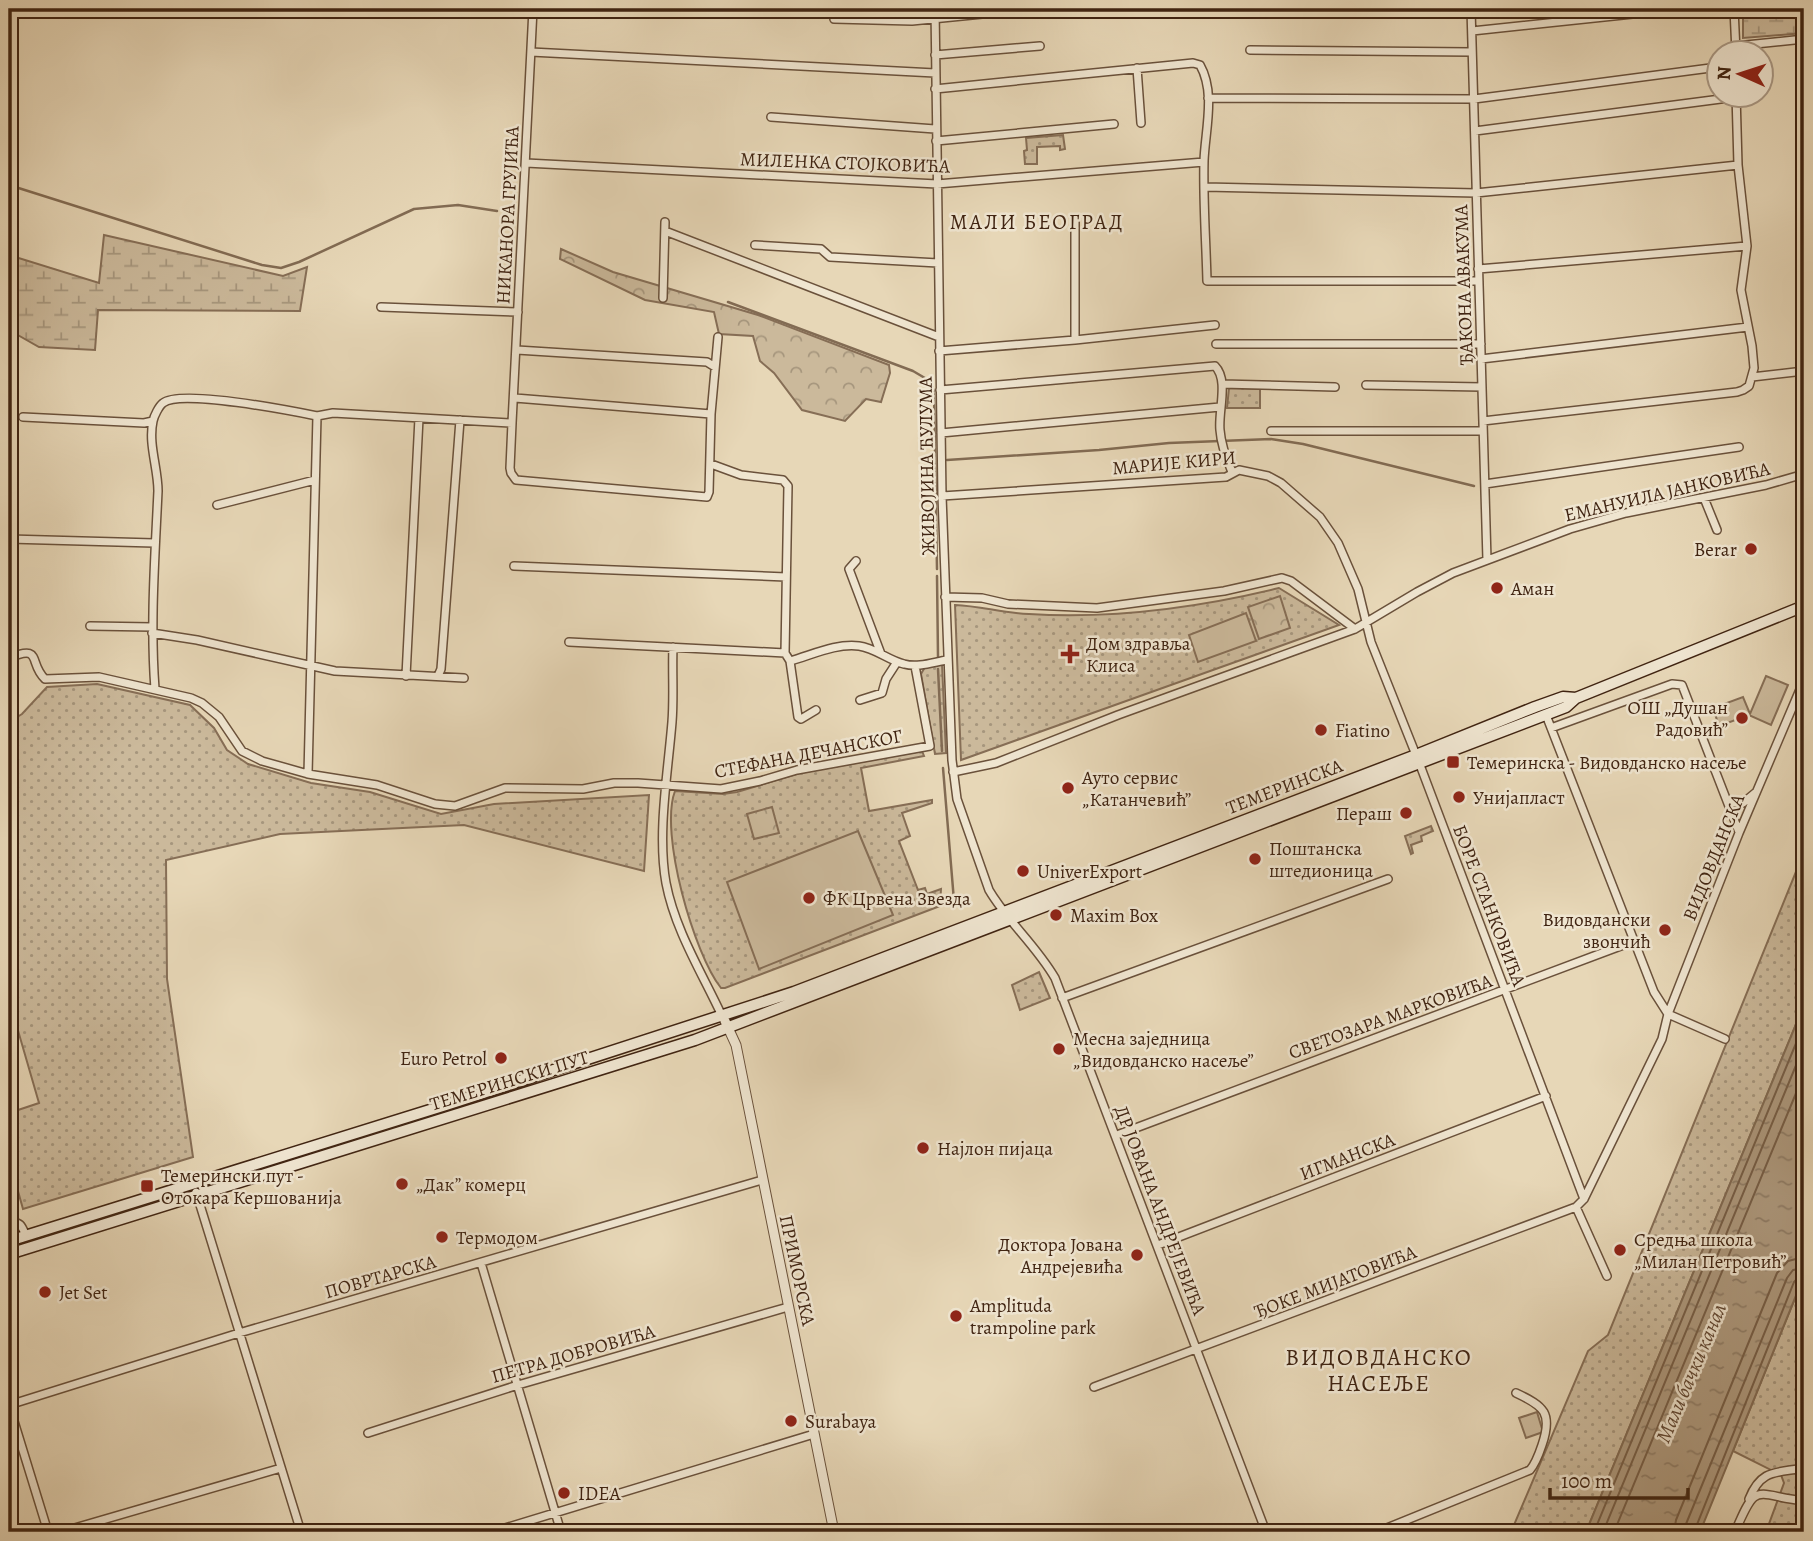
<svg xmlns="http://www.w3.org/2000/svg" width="1813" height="1541" font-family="Alegreya,serif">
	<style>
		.grass { fill: url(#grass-dots); stroke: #866e56; stroke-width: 2 }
		.forest { fill: url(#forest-crowns); stroke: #866e56; stroke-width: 2 }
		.wetland { fill: url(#wetland-marsh); stroke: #866e56; stroke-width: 2 }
		.pitch { fill: #cbb99b; stroke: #866e56; stroke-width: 2 }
		.water { fill: url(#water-ripples); stroke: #826b53; stroke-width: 2 }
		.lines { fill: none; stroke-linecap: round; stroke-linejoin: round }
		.shore { stroke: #775f48; stroke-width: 2 }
		.stream { stroke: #826b53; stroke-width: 2.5 }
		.minor-casing { stroke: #6a513b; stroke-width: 10 }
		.tertiary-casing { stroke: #6a513b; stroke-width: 11 }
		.secondary-casing { stroke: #402412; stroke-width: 13 }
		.minor { stroke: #efe5d0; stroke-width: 7 }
		.tertiary { stroke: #efe5d0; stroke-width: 9 }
		.secondary { stroke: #efe5d0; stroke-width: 10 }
		.poi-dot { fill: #8f2418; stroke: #efe5d0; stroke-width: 2.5 }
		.labels { text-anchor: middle; stroke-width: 5; stroke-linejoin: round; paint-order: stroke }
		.street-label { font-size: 19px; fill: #402412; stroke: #efe5d0 }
		.poi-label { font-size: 19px; fill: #402412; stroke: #efe5d0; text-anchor: start }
		.neighbourhood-label { font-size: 21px; letter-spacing: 2px; fill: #402412; stroke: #efe5d0 }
		.water-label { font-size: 21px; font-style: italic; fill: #614733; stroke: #efe5d0 }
		.quarter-label { font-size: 23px; letter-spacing: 2px; fill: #402412; stroke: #efe5d0 }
	</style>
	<defs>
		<pattern id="grass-dots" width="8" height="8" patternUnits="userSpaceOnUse" patternTransform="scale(1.75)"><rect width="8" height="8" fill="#cbb99b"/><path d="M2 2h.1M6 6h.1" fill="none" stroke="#a6967d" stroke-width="1.8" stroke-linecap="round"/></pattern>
		<pattern id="forest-crowns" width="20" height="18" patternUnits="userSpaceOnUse" patternTransform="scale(1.75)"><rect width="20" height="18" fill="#cbb99b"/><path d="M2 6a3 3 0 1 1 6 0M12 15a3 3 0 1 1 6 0" fill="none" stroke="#a6967d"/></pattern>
		<pattern id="wetland-marsh" width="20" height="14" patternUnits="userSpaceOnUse" patternTransform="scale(1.75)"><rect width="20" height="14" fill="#cbb99b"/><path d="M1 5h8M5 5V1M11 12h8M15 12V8" fill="none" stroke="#a6967d"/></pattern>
		<pattern id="water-ripples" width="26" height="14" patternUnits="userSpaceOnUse" patternTransform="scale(1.75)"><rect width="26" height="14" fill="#ae9a7f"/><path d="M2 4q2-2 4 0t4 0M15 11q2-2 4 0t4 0" fill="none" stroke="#8f7d67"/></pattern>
	</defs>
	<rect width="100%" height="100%" fill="#e7d7b7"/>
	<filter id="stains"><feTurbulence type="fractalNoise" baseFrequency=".00286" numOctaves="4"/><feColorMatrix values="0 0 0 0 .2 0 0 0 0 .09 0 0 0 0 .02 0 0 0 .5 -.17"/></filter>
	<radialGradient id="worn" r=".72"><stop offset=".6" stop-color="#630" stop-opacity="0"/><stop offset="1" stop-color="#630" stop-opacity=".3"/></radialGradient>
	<path class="grass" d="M1063 135 1065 149 1060 150V146L1037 147V164H1025L1024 151 1027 150 1026 138Z
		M1229 388 1260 389V408H1227Z
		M1279 588 1339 625 961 760 955 605C980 606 1004 613 1029 614 1113 619 1197 608 1279 588Z
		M942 664 946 753 935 754 921 674 925 667Z
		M97 684 190 705 214 728 227 750 248 764 311 783 370 792 441 814 494 804 649 795 644 871 464 825 280 834 166 860 167 979 193 1157 23 1209 9 1159V1113L39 1103 17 1027 9 1028V722L22 714 47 687Z
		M922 751 924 756 861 768 869 811 932 800V803L902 813 910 836 899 841 918 890 925 888 927 894 941 889 940 906 725 988H721C694 954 659 833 675 791L723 794 737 792 800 773Z
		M1431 826 1433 831 1421 836 1422 841 1411 845 1413 853 1411 854 1405 836Z
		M1804 852V1005L1586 1532H1511L1588 1351 1608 1335Z
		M1039 972 1050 998 1020 1010 1012 985Z
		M1804 1276V1532H1766L1784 1483 1781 1475 1733 1451Z"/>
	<path class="forest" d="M561 249 613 272 758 315 889 365 890 373 881 402 866 399 845 421 802 410 774 373 760 361 753 336 719 334 714 312 645 300 560 259Z
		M1280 596 1290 628 1259 639 1248 607Z
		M772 807 779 833 754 839 747 814Z
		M1537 1412 1543 1432 1526 1438 1519 1418Z"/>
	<path class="wetland" d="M1743 9H1804V33L1743 38Z
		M104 235 283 276 307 267 300 311 98 310 95 350 39 347 9 330V255L99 283Z"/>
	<path class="pitch" d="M1246 613 1256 641 1198 662 1189 635Z
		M1766 676 1788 685 1771 725 1749 715 1719 726 1713 708 1743 697 1750 714Z
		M858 831 893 915 759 969 727 882Z"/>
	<path class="water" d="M1804 1005V1276L1700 1532H1586Z"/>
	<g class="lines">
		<path class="shore" d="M1594 1532 1804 1024
			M1603 1532 1804 1046
			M1614 1532 1804 1074
			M1674 1532 1676 1520 1777 1273 1788 1261 1804 1257
			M1685 1532 1686 1524 1787 1278 1793 1270 1804 1268
			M1694 1532 1794 1282 1799 1277H1804"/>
		<path class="stream" d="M9 185 262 265 281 268 299 262 414 209 458 205 497 211
			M728 302 913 371 930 381 934 391 937 569
			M947 460 1099 450 1169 443 1271 439 1303 444 1474 486
			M937 576 938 657
			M938 669 942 751
			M943 768 954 901"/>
		<defs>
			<path id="minor" d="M935 9 942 496 952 760 957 799 989 890C1007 921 1036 945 1055 978L1266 1532
				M1471 9 1487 560
				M1734 9 1736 52
				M834 19 912 21 1032 9
				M1472 31 1680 9
				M1736 46 1804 39
				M1250 50 1472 52
				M531 52 935 73
				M935 55 1040 46
				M1137 68 1141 123
				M935 89 1193 63 1200 65C1216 93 1205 131 1204 161 1203 201 1206 241 1207 281H1479
				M1208 98 1474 99 1718 67
				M771 117 935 129
				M1475 131 1736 97
				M936 141 1114 124
				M526 163 937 184 1204 162
				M1205 187 1476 193 1738 165
				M1075 222V340
				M665 231 939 337
				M755 245 821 249 830 257 938 263
				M1478 269 1747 246
				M663 298 665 222
				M381 307 518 312
				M1216 344H1481
				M517 350 707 362 715 367
				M939 351 1075 340 1215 325
				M1481 359 1748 327
				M1752 377 1804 371
				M1222 384 1335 387
				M1366 385 1482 387
				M940 390 1215 366C1229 380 1218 411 1220 430 1221 445 1226 458 1232 472
				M515 398 711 414
				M317 416 333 413 512 423 533 9
				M23 417 144 423 153 421
				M1483 421 1737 392 1743 390 1749 386 1754 368 1752 346 1741 290 1747 246 1738 165 1736 94
				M512 423 510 468 511 473 516 480 707 497 709 492 711 414 718 337
				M1271 431H1483
				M941 433 1220 407
				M711 464 741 475 783 480 788 486 785 653 790 661 798 717 801 719 816 710
				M1485 484 1739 447
				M942 496 1226 477 1239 470 1268 476 1281 483 1320 517 1338 543 1358 589 1371 642 1420 765 1584 1199
				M1704 498 1717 530
				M217 505 315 480
				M9 539 154 543
				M856 561 849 569 881 654
				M514 566 786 577
				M945 597 982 598 1008 604 1097 608 1224 591 1282 578 1291 581 1355 629
				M90 626 152 627
				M152 633 197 640 335 671 464 678
				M569 642 785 653
				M673 647C672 672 674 697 672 722 668 772 657 834 666 883 675 930 702 973 722 1016
				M9 658C43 644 28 663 45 679L99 677 191 698 202 703 219 717 242 751 262 761 308 774 377 785 435 804 455 806 505 788 583 789 614 783H638L721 789 760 781 797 770 930 746 915 666
				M790 661C812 655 836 643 859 646 875 648 888 660 904 664 918 668 934 662 947 660
				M406 676 419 418
				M438 676 441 669 460 420
				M155 689C150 623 155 557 158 491 158 468 148 444 153 421 154 416 159 406 163 403 180 389 292 411 317 416L308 774
				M860 700 882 693 886 679 897 662
				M1546 715 1654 992 1668 1014 1725 1039
				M1551 728 1672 684 1682 685 1739 832
				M953 772 996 763 1118 715 1355 629 1417 592 1453 573 1570 529 1626 513 1766 485 1804 474
				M1728 803H1743L1755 793
				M1062 998 1388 879
				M1117 1135 1634 941
				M196 1192 301 1532
				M1576 1207 1607 1276
				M9 1224C20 1220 22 1226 26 1236
				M1158 1245 1546 1096
				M481 1263 561 1532
				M1094 1387 1576 1207 1584 1199 1662 1039 1668 1014 1739 833 1804 680
				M9 1405 239 1333 762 1180
				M9 1405 48 1532
				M368 1433 518 1385 788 1307
				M1749 1499C1761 1469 1776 1473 1804 1468
				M61 1532 281 1468
				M492 1532 814 1434
				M1377 1532 1530 1470C1536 1463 1539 1454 1542 1445 1553 1413 1544 1406 1516 1393
				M1735 1532C1757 1480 1754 1495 1804 1501"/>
			<path id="tertiary" d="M725 1021 736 1045 834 1532"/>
			<path id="secondary" d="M9 1241 446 1105 794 992 1416 755 1535 707 1563 697 1576 698
				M9 1254 695 1040 1566 707 1576 698 1804 606"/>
		</defs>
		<use href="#minor" class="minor-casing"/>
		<use href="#tertiary" class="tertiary-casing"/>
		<use href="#secondary" class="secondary-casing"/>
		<use href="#minor" class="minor"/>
		<use href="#tertiary" class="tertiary"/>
		<use href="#secondary" class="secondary"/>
	</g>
	<g class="poi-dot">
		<circle cx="1751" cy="549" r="7"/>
		<circle cx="1497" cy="588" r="7"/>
		<path d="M1066.5 643.5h7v7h7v7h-7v7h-7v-7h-7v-7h7z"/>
		<circle cx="1742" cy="718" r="7"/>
		<circle cx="1321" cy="730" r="7"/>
		<rect x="1446" y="755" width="14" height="14" rx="3.5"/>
		<circle cx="1068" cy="788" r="7"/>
		<circle cx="1459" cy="797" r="7"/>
		<circle cx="1406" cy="813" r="7"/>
		<circle cx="1255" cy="859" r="7"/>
		<circle cx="1023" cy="871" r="7"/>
		<circle cx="809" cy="898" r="7"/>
		<circle cx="1056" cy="915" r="7"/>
		<circle cx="1665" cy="930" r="7"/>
		<circle cx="1059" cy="1049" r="7"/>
		<circle cx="501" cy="1058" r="7"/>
		<circle cx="923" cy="1148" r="7"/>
		<circle cx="402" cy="1184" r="7"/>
		<rect x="140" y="1179" width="14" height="14" rx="3.5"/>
		<circle cx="442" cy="1237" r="7"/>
		<circle cx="1620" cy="1250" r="7"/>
		<circle cx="1137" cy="1255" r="7"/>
		<circle cx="45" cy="1292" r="7"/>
		<circle cx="956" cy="1316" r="7"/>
		<circle cx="791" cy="1421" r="7"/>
		<circle cx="564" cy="1493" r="7"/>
	</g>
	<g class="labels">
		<g class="street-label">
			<text transform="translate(845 162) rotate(2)" y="7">МИЛЕНКА СТОЈКОВИЋА</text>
			<text transform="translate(507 215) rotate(-87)" y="7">НИКАНОРА ГРУЈИЋА</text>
			<text transform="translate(1463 285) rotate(-92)" y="7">ЂАКОНА АВАКУМА</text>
			<text transform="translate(1174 462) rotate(-5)" y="7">МАРИЈЕ КИРИ</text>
			<text transform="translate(926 466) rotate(-91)" y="7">ЖИВОЈИНА ЋУЛУМА</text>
			<text transform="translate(1667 491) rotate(-13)" y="7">ЕМАНУИЛА ЈАНКОВИЋА</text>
			<text transform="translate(808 753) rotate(-11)" y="7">СТЕФАНА ДЕЧАНСКОГ</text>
			<text transform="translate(1284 786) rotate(-21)" y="7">ТЕМЕРИНСКА</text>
			<text transform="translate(1713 857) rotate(-68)" y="7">ВИДОВДАНСКА</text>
			<text transform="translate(1490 905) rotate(69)" y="7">БОРЕ СТАНКОВИЋА</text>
			<text transform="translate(1390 1016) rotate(-20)" y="7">СВЕТОЗАРА МАРКОВИЋА</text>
			<text transform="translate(509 1080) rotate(-17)" y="7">ТЕМЕРИНСКИ ПУТ</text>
			<text transform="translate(1347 1156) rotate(-21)" y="7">ИГМАНСКА</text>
			<text transform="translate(1161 1210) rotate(69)" y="7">ДР ЈОВАНА АНДРЕЈЕВИЋА</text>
			<text transform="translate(798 1270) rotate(78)" y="7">ПРИМОРСКА</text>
			<text transform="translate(380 1276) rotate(-16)" y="7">ПОВРТАРСКА</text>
			<text transform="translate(1335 1281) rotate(-21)" y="7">ЂОКЕ МИЈАТОВИЋА</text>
			<text transform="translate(573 1353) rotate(-16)" y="7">ПЕТРА ДОБРОВИЋА</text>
		</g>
		<g class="poi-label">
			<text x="1737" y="556" text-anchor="end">Berar</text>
			<text x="1511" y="595">Аман</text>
			<text x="1086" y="650">Дом здравља<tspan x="1086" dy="22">Клиса</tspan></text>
			<text x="1728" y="714" text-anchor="end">ОШ „Душан<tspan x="1728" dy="22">Радовић”</tspan></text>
			<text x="1335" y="737">Fiatino</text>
			<text x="1467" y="769">Темеринска - Видовданско насеље</text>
			<text x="1082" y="784">Ауто сервис<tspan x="1082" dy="22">„Катанчевић”</tspan></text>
			<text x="1473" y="804">Унијапласт</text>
			<text x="1392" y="820" text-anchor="end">Пераш</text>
			<text x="1269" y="855">Поштанска<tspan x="1269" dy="22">штедионица</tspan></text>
			<text x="1037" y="878">UniverExport</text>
			<text x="823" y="905">ФК Црвена Звезда</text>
			<text x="1070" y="922">Maxim Box</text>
			<text x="1651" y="926" text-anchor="end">Видовдански<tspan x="1651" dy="22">звончић</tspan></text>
			<text x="1073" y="1045">Месна заједница<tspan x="1073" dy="22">„Видовданско насеље”</tspan></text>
			<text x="487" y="1065" text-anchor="end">Euro Petrol</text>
			<text x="937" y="1155">Најлон пијаца</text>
			<text x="161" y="1182">Темерински пут -<tspan x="161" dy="22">Отокара Кершованија</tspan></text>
			<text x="416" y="1191">„Дак” комерц</text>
			<text x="456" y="1244">Термодом</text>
			<text x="1634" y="1246">Средња школа<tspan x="1634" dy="22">„Милан Петровић”</tspan></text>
			<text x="1123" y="1251" text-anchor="end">Доктора Јована<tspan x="1123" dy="22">Андрејевића</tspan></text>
			<text x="59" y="1299">Jet Set</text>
			<text x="970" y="1312">Amplituda<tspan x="970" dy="22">trampoline park</tspan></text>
			<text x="805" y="1428">Surabaya</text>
			<text x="578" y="1500">IDEA</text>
		</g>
		<g class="neighbourhood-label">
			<text x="1037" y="229">МАЛИ БЕОГРАД</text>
		</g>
		<g class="water-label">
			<text transform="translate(1691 1373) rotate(-67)" y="7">Мали бачки канал</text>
		</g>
		<g class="quarter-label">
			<text x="1379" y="1365">ВИДОВДАНСКО<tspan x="1379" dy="26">НАСЕЉЕ</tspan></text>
		</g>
	</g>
	<rect width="1813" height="1541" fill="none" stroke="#e7d7b7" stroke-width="35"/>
	<rect x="10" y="10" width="1792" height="1520" fill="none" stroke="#402412" stroke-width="3.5"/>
	<rect x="18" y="18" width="1778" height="1506" fill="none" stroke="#402412" stroke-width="2"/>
	<g transform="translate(1740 74) rotate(273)"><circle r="33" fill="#efe5d0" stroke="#a99884" stroke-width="2"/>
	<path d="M0-5L12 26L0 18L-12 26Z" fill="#8f2418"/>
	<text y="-10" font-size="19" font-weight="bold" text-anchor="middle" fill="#402412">N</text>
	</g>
	<path d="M1550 1488v10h138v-10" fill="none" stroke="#402412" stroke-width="3.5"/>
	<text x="1561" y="1488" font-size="21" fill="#402412" stroke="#efe5d0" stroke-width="5" paint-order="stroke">100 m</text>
	<rect width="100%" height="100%" filter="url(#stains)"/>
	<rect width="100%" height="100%" fill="url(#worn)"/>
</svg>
